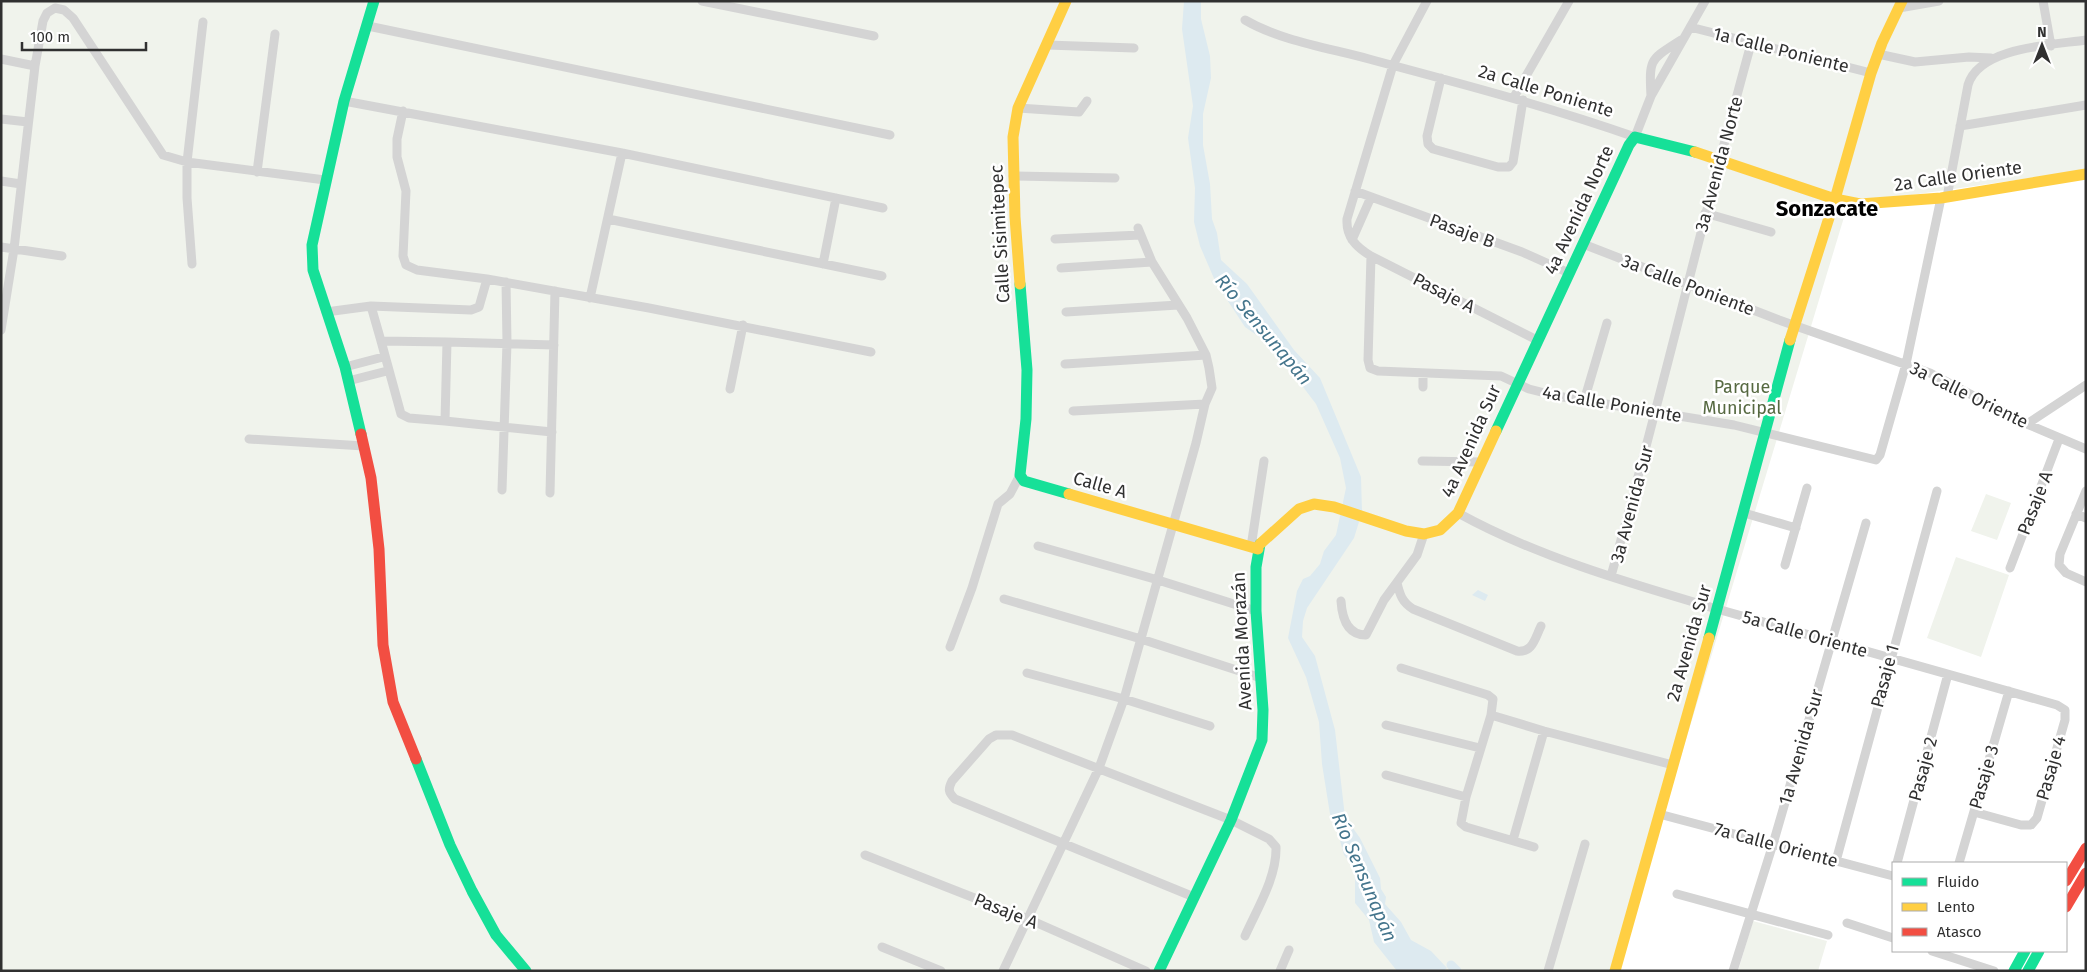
<svg xmlns="http://www.w3.org/2000/svg" width="2087" height="972" font-family="'Fira Sans',sans-serif">
	<style>
		.green { fill: #f0f3ec }
		.water { fill: #ddeaf0 }
		.lines { fill: none; stroke-linecap: round; stroke-linejoin: round }
		.canal { stroke: #ddeaf0; stroke-width: 9 }
		.street { stroke: #d4d4d4; stroke-width: 9 }
		.fast { stroke: #16e098; stroke-width: 11 }
		.slow { stroke: #ffcf43; stroke-width: 11 }
		.jam { stroke: #f24e42; stroke-width: 11 }
		.labels { text-anchor: middle; stroke-width: 5; stroke-linejoin: round; paint-order: stroke }
		.street-label { font-size: 18px; fill: #303030; stroke: #fff }
		.park-label { font-size: 18px; fill: #566941; stroke: #fff }
		.water-label { font-size: 19px; font-style: italic; fill: #44758c; stroke: #fff }
		.district-label { font-size: 22px; font-weight: bold; fill: #000; stroke: #fff }
	</style>
	<rect width="100%" height="100%" fill="#fff"/>
	<path class="green" d="M1 1H2086V170L1848 204 1616 971H1Z
		M1986 494 2011 503 1997 540 1971 531Z
		M1956 557 2009 575 1981 657 1927 638Z
		M1753 921 1827 941 1818 971H1738Z"/>
	<path class="water" d="M1184 1H1201V19L1210 56 1211 78 1203 114V145L1210 184 1212 219 1217 233 1221 260 1247 284 1294 350 1320 378 1361 477 1362 512 1354 538 1307 608 1303 621 1302 637 1315 656 1335 730 1345 817 1360 838 1380 878 1381 889 1386 897 1385 904 1401 922 1411 940 1431 951 1447 968 1443 971H1397L1374 942 1369 920 1355 903V868L1344 855 1335 822 1330 814 1322 764 1319 722 1306 677 1288 638 1297 591 1303 579 1310 576 1320 564 1324 551 1336 535 1346 488 1340 458 1316 404 1272 346 1245 327 1216 283 1200 246 1194 222 1195 188 1188 138 1193 106 1182 29Z
		M1478 590 1488 595 1485 601 1472 595Z"/>
	<g class="lines">
		<path class="canal" d="M1451 965 1457 971"/>
		<path class="street" d="M702 1 874 36
			M1427 1 1393 65 1347 219C1346 237 1356 247 1371 256L1537 340
			M2043 1 2051 46
			M1899 8 1939 1
			M1245 20C1281 41 1329 48 1369 59 1458 83 1547 106 1635 137L1651 96 1705 1
			M368 26 890 135
			M1690 27 1871 73
			M1047 45 1134 48
			M1878 54 1915 62 1969 57 1991 58
			M1 59 35 66
			M1441 78 1427 136 1428 144 1433 149 1498 167H1509L1513 162 1523 100
			M1651 96C1649 58 1650 60 1681 40
			M1514 97 1569 1
			M344 101 622 153 883 208
			M1018 108 1079 112 1087 101
			M403 111 397 139V157L406 191 403 256 406 265 417 270 487 279 649 308 871 352
			M1 119 28 122
			M1960 126 2086 105
			M257 172 275 34
			M1013 176 1115 178
			M1 181 21 184
			M1355 191 1522 252 1569 273
			M1947 197 1968 85C1979 47 2052 45 2086 40
			M1705 213 1771 232
			M608 219 882 276
			M1055 239 1140 235
			M1352 240 1371 197
			M1583 244 1779 320 1930 373 2027 424 2086 449
			M1 247 62 256
			M1371 256 1368 360 1370 368 1378 371 1501 376 1529 389 1557 396 1734 425 1876 460 1880 455 1906 364 1941 198
			M192 264 187 198V162L203 22
			M823 264 836 198
			M1061 268 1152 262
			M590 298 622 153
			M371 306 381 341
			M326 312 371 306 471 310 479 307 487 279
			M1066 312 1178 305
			M1 330 14 249 35 66 43 21 47 13 55 8 64 10 73 18 163 155 187 162 325 180
			M381 341 447 342 445 421 409 418 401 414Z
			M447 342 554 345
			M1065 364 1206 355
			M345 367 383 357
			M348 381 387 371
			M1423 387V373
			M730 389 743 325
			M1584 401 1607 323
			M1073 411 1205 404
			M445 421 552 432
			M2027 424 2086 385
			M249 439 364 446
			M1422 461 1482 462
			M502 490 507 343 506 282
			M2086 491 2060 554 2059 565 2066 573 2086 582
			M550 493 555 291
			M1458 513C1536 556 1625 582 1710 607 1825 640 1941 672 2057 705L2065 710V720L2037 818 2031 825H2021L1974 812
			M1744 513 1796 528
			M2076 514 2086 518
			M1038 546 1158 580 1256 611
			M1251 547 1264 461
			M1785 565 1807 488
			M2010 568 2059 439
			M1611 576C1661 399 1702 220 1751 44
			M1397 583C1400 595 1402 602 1413 609L1517 651C1533 653 1535 638 1541 626
			M1004 599 1141 639 1261 678
			M1341 601C1342 617 1347 635 1366 635L1384 600 1417 555 1424 534
			M950 647 972 588 998 504 1010 494 1020 475
			M1401 668 1488 695 1493 699 1491 715 1466 797 1461 823 1466 827 1534 847
			M1027 673 1124 699 1210 726
			M1491 715 1544 731 1673 765
			M1386 725 1480 748
			M1386 775 1466 797
			M1659 814 1893 876
			M1513 840 1544 731
			M865 855 1028 919 1146 971
			M1836 861 1937 491
			M1897 863 1948 674
			M1959 863 2009 691
			M1677 894 1828 935
			M1194 897 955 799C948 792 948 789 952 781L989 739 996 735H1012L1231 820 1269 839 1276 847C1277 877 1257 909 1245 936
			M1847 923 1893 938
			M882 947 941 971
			M1932 951 1994 971
			M1003 971 1099 768 1124 699 1196 443 1205 404 1212 388 1209 368 1206 355 1187 318 1152 262 1138 228
			M1280 971 1289 950
			M1548 971 1585 844
			M1733 971 1773 844 1866 523"/>
		<path class="fast" d="M1020 284 1027 370 1026 419 1020 475 1024 481 1069 494
			M1496 431 1629 145 1635 137 1695 152
			M361 434 345 367 313 270 312 245 344 101 374 1
			M1709 638 1790 340
			M416 759 450 845 472 891 496 935 526 971
			M1159 971 1231 820 1262 740 1263 710 1256 611V567L1260 544
			M2014 971 2025 951
			M2028 971 2039 951"/>
		<path class="slow" d="M1695 152 1835 199 1860 204 1941 198 2086 174
			M1020 284 1015 217 1013 137 1018 108 1066 1
			M1790 340 1835 199 1871 73 1882 43 1902 1
			M1069 494 1258 549
			M1260 544 1299 509 1314 504 1334 507 1406 531 1424 534 1440 530 1458 513 1496 431
			M1615 971 1709 638"/>
		<path class="jam" d="M361 434 371 478 379 549 383 645 393 702 416 759
			M2066 881 2086 848
			M2066 907 2086 873"/>
	</g>
	<g class="labels">
		<g class="street-label">
			<text transform="translate(1781 50) rotate(14)" y="6">1a Calle Poniente</text>
			<text transform="translate(1546 91) rotate(17)" y="6">2a Calle Poniente</text>
			<text transform="translate(1719 164) rotate(-75)" y="6">3a Avenida Norte</text>
			<text transform="translate(1958 176) rotate(-8)" y="6">2a Calle Oriente</text>
			<text transform="translate(1579 210) rotate(-65)" y="6">4a Avenida Norte</text>
			<text transform="translate(1462 231) rotate(20)" y="6">Pasaje B</text>
			<text transform="translate(1000 234) rotate(-93)" y="6">Calle Sisimitepec</text>
			<text transform="translate(1688 285) rotate(21)" y="6">3a Calle Poniente</text>
			<text transform="translate(1444 293) rotate(27)" y="6">Pasaje A</text>
			<text transform="translate(1969 395) rotate(26)" y="6">3a Calle Oriente</text>
			<text transform="translate(1612 404) rotate(10)" y="6">4a Calle Poniente</text>
			<text transform="translate(1471 441) rotate(-66)" y="6">4a Avenida Sur</text>
			<text transform="translate(1100 485) rotate(16)" y="6">Calle A</text>
			<text transform="translate(2035 503) rotate(-69)" y="6">Pasaje A</text>
			<text transform="translate(1632 504) rotate(-75)" y="6">3a Avenida Sur</text>
			<text transform="translate(1805 634) rotate(16)" y="6">5a Calle Oriente</text>
			<text transform="translate(1242 641) rotate(-93)" y="6">Avenida Morazán</text>
			<text transform="translate(1689 643) rotate(-74)" y="6">2a Avenida Sur</text>
			<text transform="translate(1885 676) rotate(-75)" y="6">Pasaje 1</text>
			<text transform="translate(1801 747) rotate(-74)" y="6">1a Avenida Sur</text>
			<text transform="translate(2051 768) rotate(-74)" y="6">Pasaje 4</text>
			<text transform="translate(1923 769) rotate(-75)" y="6">Pasaje 2</text>
			<text transform="translate(1984 777) rotate(-74)" y="6">Pasaje 3</text>
			<text transform="translate(1776 845) rotate(15)" y="6">7a Calle Oriente</text>
			<text transform="translate(1006 911) rotate(22)" y="6">Pasaje A</text>
		</g>
		<g class="park-label">
			<text x="1742" y="393">Parque<tspan x="1742" dy="21">Municipal</tspan></text>
		</g>
		<g class="water-label">
			<text transform="translate(1264 329) rotate(50)" y="7">Río Sensunapán</text>
			<text transform="translate(1365 877) rotate(67)" y="7">Río Sensunapán</text>
		</g>
		<g class="district-label">
			<text x="1827" y="216">Sonzacate</text>
		</g>
	</g>
	<rect width="2087" height="972" fill="none" stroke="#303030" stroke-width="5"/>
	<rect x="1892" y="862" width="175" height="90" fill="#ffffff" stroke="#acacac"/>
	<rect x="1902" y="878" width="25" height="8" fill="#16e098" stroke="#acacac"/>
	<text x="1937" y="887" font-size="15" fill="#303030">Fluido</text>
	<rect x="1902" y="903" width="25" height="8" fill="#ffcf43" stroke="#acacac"/>
	<text x="1937" y="912" font-size="15" fill="#303030">Lento</text>
	<rect x="1902" y="928" width="25" height="8" fill="#f24e42" stroke="#acacac"/>
	<text x="1937" y="937" font-size="15" fill="#303030">Atasco</text>
	<g transform="translate(2042 45)" stroke="#ffffff" stroke-width="4" paint-order="stroke">
	<path d="M0-4L9 19L0 12L-9 19Z" fill="#303030"/>
	<text y="-8" font-size="14" font-weight="bold" text-anchor="middle" fill="#303030">N</text>
	</g>
	<path d="M22 42v8h124v-8" fill="none" stroke="#303030" stroke-width="2.5"/>
	<text x="30" y="42" font-size="15" fill="#303030" stroke="#ffffff" stroke-width="4" paint-order="stroke">100 m</text>
</svg>
